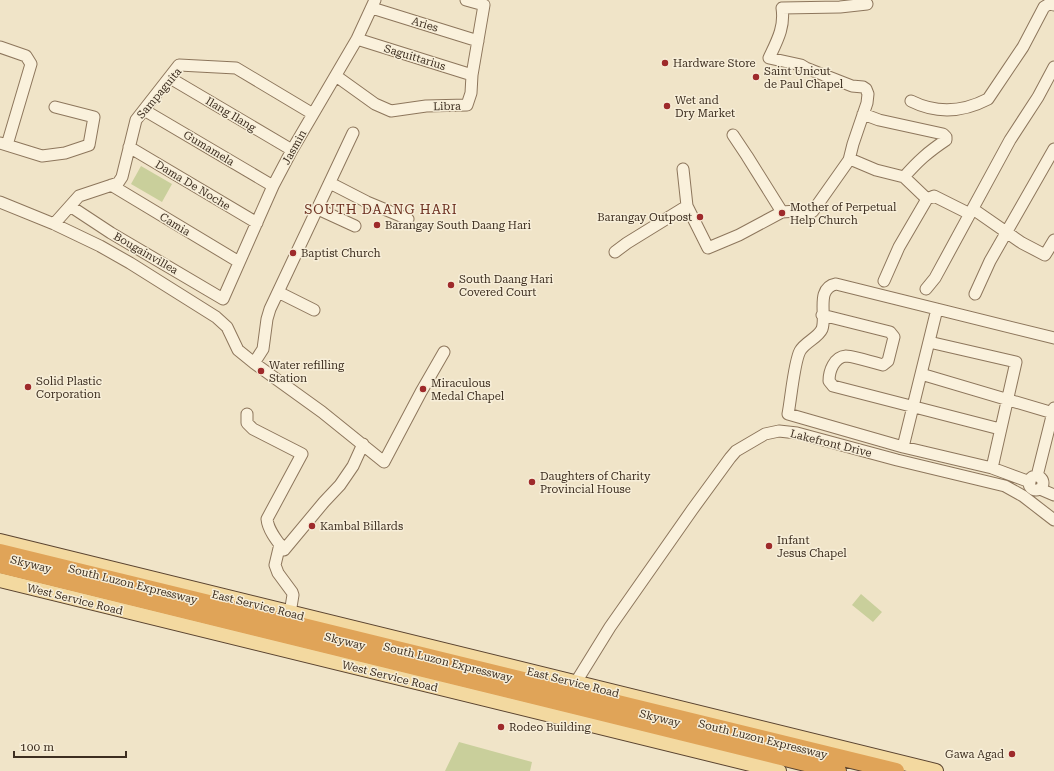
<svg xmlns="http://www.w3.org/2000/svg" width="1054" height="771" font-family="'Roboto Serif',serif">
	<style>
		.green { fill: #c9cf9b }
		.lines { fill: none; stroke-linecap: round; stroke-linejoin: round }
		.minor-casing { stroke: #8d765c; stroke-width: 13 }
		.major-casing { stroke: #5b4430; stroke-width: 16 }
		.highway-casing { stroke: #5b4430; stroke-width: 18 }
		.minor { stroke: #faf1dc; stroke-width: 11 }
		.major { stroke: #f3d9a0; stroke-width: 14 }
		.highway { stroke: #e0a458; stroke-width: 16 }
		.poi-dot { fill: #9e2a2b; stroke: #f7eed8; stroke-width: 1.5 }
		.labels { text-anchor: middle; stroke-width: 3; stroke-linejoin: round; paint-order: stroke }
		.street-label { font-size: 11px; fill: #3d2e20; stroke: #f7eed8 }
		.poi-label { font-size: 11px; fill: #3d2e20; stroke: #f7eed8; text-anchor: start }
		.quarter-label { font-size: 13px; letter-spacing: 1px; fill: #6b2e1e; stroke: #f7eed8 }
	</style>
	<rect width="100%" height="100%" fill="#f0e4c8"/>
	<path class="green" d="M141 166 172 184 162 202 131 184Z
		M861 594 882 612 873 622 852 605Z
		M459 742 532 762 530 771H445Z"/>
	<g class="lines">
		<defs>
			<path id="minor" d="M372 8 478 41
				M357 39 472 75
				M0 47 26 56 31 64 7 145
				M336 76 375 104 391 111 426 106 467 105 471 93 472 75 484 5 466 0
				M170 78 292 150
				M911 101C937 114 963 112 988 99L1023 47 1044 7 1049 4 1054 5
				M144 110 273 186
				M733 135 747 156 782 212
				M0 143 42 156 65 153 89 145 94 117 55 107
				M129 147 257 223
				M850 159 876 170 904 177C918 161 928 152 946 140V137L943 134 879 120 863 114
				M683 169 687 206 708 248 739 235 782 212 797 211 809 214 813 211 849 160 853 144 867 103 868 94 866 89 863 87 852 86 806 68 801 65 769 58C777 41 785 27 782 8L840 7 867 4
				M330 183 367 202 408 219
				M111 185 239 262
				M927 199 934 196 970 214
				M0 202 54 224 100 246 130 263 216 317 227 327 238 350 254 363 322 412 384 462 421 392 444 352
				M70 206 111 233 223 299 273 186 292 150 357 39 375 0
				M318 209 355 226
				M973 209 1022 243 1045 255 1054 240
				M54 224 79 196 118 183 122 177 136 120 179 65 236 68 313 114
				M615 252 627 243 687 206
				M884 281 899 247 927 199 904 177
				M926 289 935 278 1010 140 1038 97 1054 67
				M278 292 314 310
				M975 294 990 261 1054 149
				M822 315 890 332 894 337 888 361 883 365C876 363 851 356 846 356 834 357 829 371 829 381L833 386 1000 429
				M929 342 1016 362 992 468
				M254 363 263 349 267 319 270 309 353 133
				M921 374 1053 413
				M247 414V423L253 429 302 454 267 519C268 530 277 541 284 550L324 502 340 485 353 466 363 444
				M903 447 937 309
				M1037 476 1054 408
				M1029 483a7 7 0 1 1 14 0a7 7 0 1 1-14 0Z
				M1030 482 992 468 903 447 788 414C791 399 794 362 800 351 805 342 818 338 822 329 827 316 815 288 836 284L1054 338
				M1040 489 1054 495
				M280 544 275 565 278 573 292 592 293 595 290 613
				M576 682 610 627 692 510 730 458 736 451 765 434 779 431 797 433 897 460 1005 486 1023 496 1054 520"/>
			<path id="major" d="M0 541 936 771
				M0 580 779 771"/>
			<path id="highway" d="M0 552 896 771
				M0 565 838 771"/>
		</defs>
		<use href="#minor" class="minor-casing"/>
		<use href="#major" class="major-casing"/>
		<use href="#highway" class="highway-casing"/>
		<use href="#minor" class="minor"/>
		<use href="#major" class="major"/>
		<use href="#highway" class="highway"/>
	</g>
	<g class="poi-dot">
		<circle cx="665" cy="63" r="4"/>
		<circle cx="756" cy="77" r="4"/>
		<circle cx="667" cy="106" r="4"/>
		<circle cx="782" cy="213" r="4"/>
		<circle cx="700" cy="217" r="4"/>
		<circle cx="377" cy="225" r="4"/>
		<circle cx="293" cy="253" r="4"/>
		<circle cx="451" cy="285" r="4"/>
		<circle cx="261" cy="371" r="4"/>
		<circle cx="28" cy="387" r="4"/>
		<circle cx="423" cy="389" r="4"/>
		<circle cx="532" cy="482" r="4"/>
		<circle cx="312" cy="526" r="4"/>
		<circle cx="769" cy="546" r="4"/>
		<circle cx="501" cy="727" r="4"/>
		<circle cx="1012" cy="754" r="4"/>
	</g>
	<g class="labels">
		<g class="street-label">
			<text transform="translate(425 24) rotate(17)" y="4">Aries</text>
			<text transform="translate(415 57) rotate(17)" y="4">Saguittarius</text>
			<text transform="translate(159 93) rotate(-50)" y="4">Sampaguita</text>
			<text transform="translate(447 106) rotate(-1)" y="4">Libra</text>
			<text transform="translate(231 114) rotate(31)" y="4">Ilang Ilang</text>
			<text transform="translate(294 147) rotate(-61)" y="4">Jasmin</text>
			<text transform="translate(209 148) rotate(31)" y="4">Gumamela</text>
			<text transform="translate(193 185) rotate(31)" y="4">Dama De Noche</text>
			<text transform="translate(175 224) rotate(31)" y="4">Camia</text>
			<text transform="translate(146 253) rotate(30)" y="4">Bougainvillea</text>
			<text transform="translate(831 443) rotate(14)" y="4">Lakefront Drive</text>
			<text transform="translate(31 564) rotate(14)" y="4">Skyway</text>
			<text transform="translate(133 584) rotate(14)" y="4">South Luzon Expressway</text>
			<text transform="translate(75 599) rotate(14)" y="4">West Service Road</text>
			<text transform="translate(258 605) rotate(14)" y="4">East Service Road</text>
			<text transform="translate(345 641) rotate(14)" y="4">Skyway</text>
			<text transform="translate(448 662) rotate(14)" y="4">South Luzon Expressway</text>
			<text transform="translate(390 676) rotate(14)" y="4">West Service Road</text>
			<text transform="translate(573 682) rotate(14)" y="4">East Service Road</text>
			<text transform="translate(660 718) rotate(14)" y="4">Skyway</text>
			<text transform="translate(763 739) rotate(14)" y="4">South Luzon Expressway</text>
		</g>
		<g class="poi-label">
			<text x="673" y="67">Hardware Store</text>
			<text x="764" y="75">Saint Unicut<tspan x="764" dy="13">de Paul Chapel</tspan></text>
			<text x="675" y="104">Wet and<tspan x="675" dy="13">Dry Market</tspan></text>
			<text x="790" y="211">Mother of Perpetual<tspan x="790" dy="13">Help Church</tspan></text>
			<text x="692" y="221" text-anchor="end">Barangay Outpost</text>
			<text x="385" y="229">Barangay South Daang Hari</text>
			<text x="301" y="257">Baptist Church</text>
			<text x="459" y="283">South Daang Hari<tspan x="459" dy="13">Covered Court</tspan></text>
			<text x="269" y="369">Water refilling<tspan x="269" dy="13">Station</tspan></text>
			<text x="36" y="385">Solid Plastic<tspan x="36" dy="13">Corporation</tspan></text>
			<text x="431" y="387">Miraculous<tspan x="431" dy="13">Medal Chapel</tspan></text>
			<text x="540" y="480">Daughters of Charity<tspan x="540" dy="13">Provincial House</tspan></text>
			<text x="320" y="530">Kambal Billards</text>
			<text x="777" y="544">Infant<tspan x="777" dy="13">Jesus Chapel</tspan></text>
			<text x="509" y="731">Rodeo Building</text>
			<text x="1004" y="758" text-anchor="end">Gawa Agad</text>
		</g>
		<g class="quarter-label">
			<text x="381" y="214">SOUTH DAANG HARI</text>
		</g>
	</g>
	<path d="M14 751v6h112v-6" fill="none" stroke="#3d2e20" stroke-width="2"/>
	<text x="20" y="751" font-size="12" fill="#3d2e20" stroke="#f7eed8" stroke-width="3" paint-order="stroke">100 m</text>
</svg>
